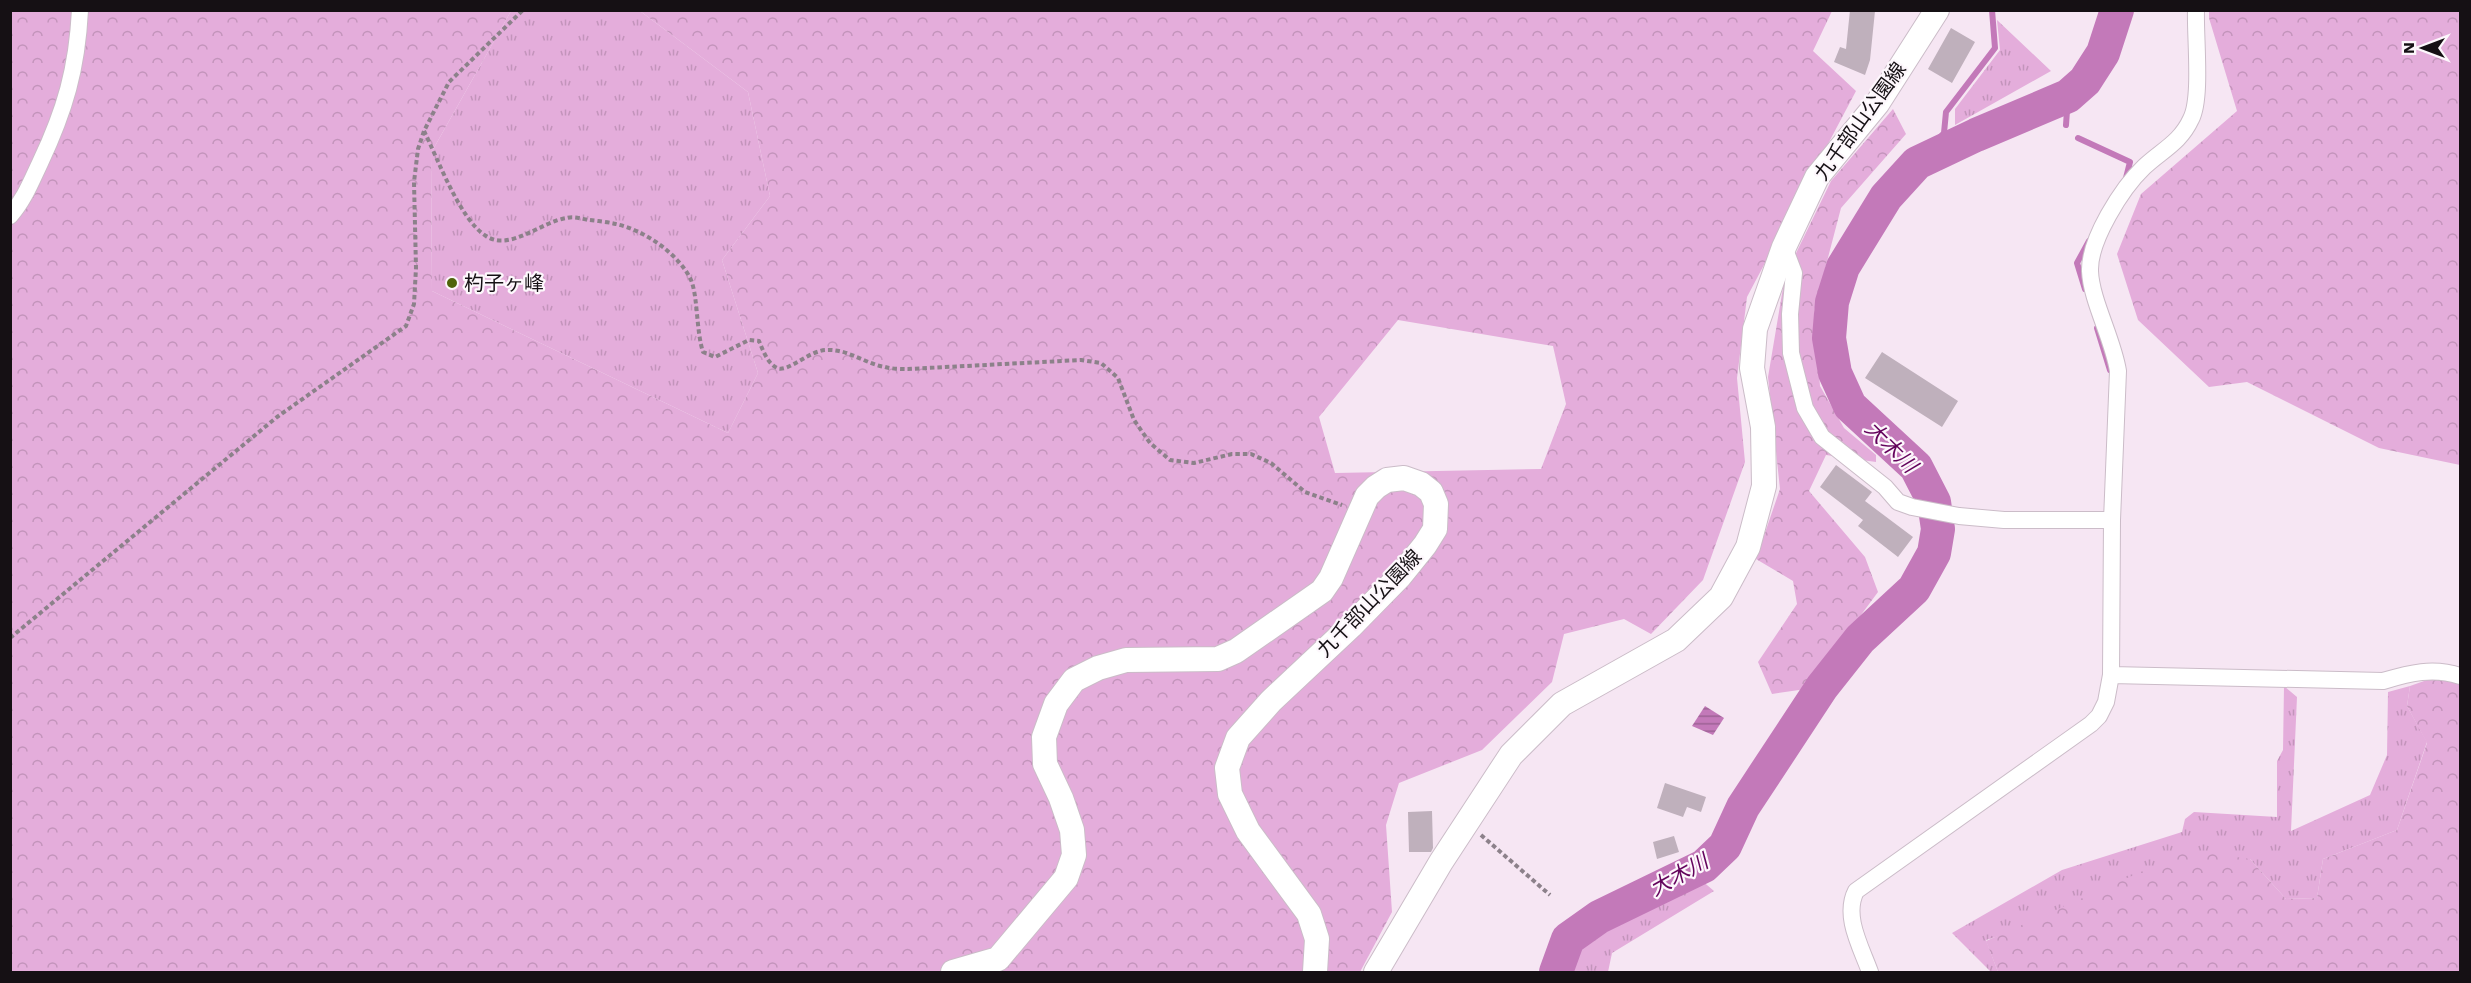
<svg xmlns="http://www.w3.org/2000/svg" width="2471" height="983" font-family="'Work Sans','Noto Sans JP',sans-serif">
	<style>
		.grass { fill: url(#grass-tufts) }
		.forest { fill: url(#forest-crowns); fill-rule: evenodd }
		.water { fill: url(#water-rules) }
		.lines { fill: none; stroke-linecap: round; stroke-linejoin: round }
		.stream { stroke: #c379b9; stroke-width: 6 }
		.river { stroke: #c379b9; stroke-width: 34 }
		.building { fill: #bfb0bc }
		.street-casing { stroke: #cbbcc8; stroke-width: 18 }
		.secondary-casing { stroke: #cbbcc8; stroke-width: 26 }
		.path { stroke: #8c818a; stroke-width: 4; stroke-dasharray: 4.5 3; stroke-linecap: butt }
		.street { stroke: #fff; stroke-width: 16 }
		.secondary { stroke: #fff; stroke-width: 24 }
		.poi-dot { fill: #50630c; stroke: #fdf7fc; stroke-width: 2 }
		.labels { text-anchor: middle; stroke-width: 4.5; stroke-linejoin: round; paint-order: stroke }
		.street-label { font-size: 20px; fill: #151014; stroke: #fdf7fc }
		.poi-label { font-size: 20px; fill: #151014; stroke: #fdf7fc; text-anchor: start }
		.water-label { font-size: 21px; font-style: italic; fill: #63035c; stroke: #fdf7fc }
	</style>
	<defs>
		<pattern id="grass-tufts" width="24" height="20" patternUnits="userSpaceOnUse" patternTransform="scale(1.5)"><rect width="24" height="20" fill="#e4addb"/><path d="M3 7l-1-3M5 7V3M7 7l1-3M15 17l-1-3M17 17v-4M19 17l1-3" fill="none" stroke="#c394bb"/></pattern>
		<pattern id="forest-crowns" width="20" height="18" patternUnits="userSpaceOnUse" patternTransform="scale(1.5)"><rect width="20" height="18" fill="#e4addb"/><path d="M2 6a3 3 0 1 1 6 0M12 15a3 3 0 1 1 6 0" fill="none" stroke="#c394bb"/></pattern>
		<pattern id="water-rules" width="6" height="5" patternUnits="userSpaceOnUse" patternTransform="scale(1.5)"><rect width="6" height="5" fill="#c379b9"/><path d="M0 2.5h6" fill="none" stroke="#9d6295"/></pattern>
	</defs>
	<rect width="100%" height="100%" fill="#f6e6f3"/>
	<path class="grass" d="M511 11H640L748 92 770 196 722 260 758 373 728 433 432 291 431 153Z
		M1997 20 2051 71 1955 125V109L2000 50Z
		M2284 686 2297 697 2291 831 2370 795 2387 755 2388 692 2410 686 2407 706 2427 742 2397 830 2323 859 2317 898 2286 899 2250 859 1986 940 1998 972H1991L1952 933 2062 870 2182 832 2185 819 2194 812 2277 817V761L2283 750Z
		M1693 873 1714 891 1612 953 1608 972H1569L1579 942Z"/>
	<path class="forest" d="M10 11H511L431 153 432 291 728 433 758 373 722 260 770 196 748 92 640 11H1832L1813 51 1856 91 1747 297 1737 378 1745 462 1703 580 1651 634 1624 619 1564 634 1552 682 1482 750 1399 783 1386 825 1392 912 1360 972H11ZM1398 320 1553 346 1566 404 1541 469 1335 473 1319 417Z
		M2209 11H2460V465L2379 448 2247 382 2209 387 2138 320 2117 254 2141 194 2237 111 2209 18Z
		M1893 109 1906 134 1841 208 1814 311 1820 386 1844 428 1876 455V462L1826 455 1809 491 1865 557 1878 592 1806 689 1772 694 1758 662 1797 604 1793 581 1756 559 1780 489 1768 377 1785 276 1831 181Z
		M2441 675 2460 681V972H1998L1986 941 2190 850 2250 859 2286 899 2317 898 2323 859 2397 830 2427 743 2407 706 2410 686Z"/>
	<path class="water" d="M1705 706 1724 718 1713 735 1692 726Z"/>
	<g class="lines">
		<path class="stream" d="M2066 125 2068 96
			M2078 138 2130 162 2126 178
			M1917 163 1944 133 1946 112 1995 48 1992 10
			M2085 289 2077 263 2089 241
			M2097 328 2110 370"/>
		<path class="river" d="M1556 972 1568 939 1599 917 1704 866 1725 846 1743 807 1822 687 1860 639 1914 589 1934 553 1938 529 1934 502 1916 467 1850 406 1835 373 1829 338 1832 302 1843 267 1886 197 1917 163 1976 135 2068 96 2085 81 2103 53 2117 10"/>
	</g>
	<path class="building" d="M1850 10 1875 11 1870 60 1865 75 1834 62 1840 47 1846 49Z
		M1951 28 1975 42 1952 83 1928 69Z
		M1882 352 1958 401 1942 427 1865 378Z
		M1836 465 1872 492 1865 501 1913 537 1898 557 1858 526 1863 520 1820 487Z
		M1665 783 1706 797 1701 812 1687 807 1683 817 1657 808Z
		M1432 811 1433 848 1431 852H1409L1408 812Z
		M1674 836 1679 852 1657 859 1653 842Z"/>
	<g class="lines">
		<defs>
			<path id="street" d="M10 216C24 200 31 182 40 163 65 110 77 69 80 10
				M1784 247 1794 273 1790 314 1791 353 1805 408 1822 437 1885 487 1898 502 1912 507 1959 516 2004 520H2112
				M2111 675 2383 681C2410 673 2433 667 2460 676
				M1870 972C1861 947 1843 916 1856 891L2091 724 2099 716 2106 702 2111 675 2112 520 2118 371C2113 339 2091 300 2090 271 2089 240 2122 188 2144 167 2162 150 2180 143 2191 119 2202 98 2195 37 2196 10"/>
			<path id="secondary" d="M953 972 998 959 1066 878 1074 855 1072 830 1061 798 1045 764 1044 737 1056 704 1074 680 1098 668 1126 660 1218 659 1236 651 1322 591 1331 578 1367 496 1376 487 1387 480 1404 478 1421 484 1431 492 1436 504 1435 529 1425 545 1400 576 1351 626 1271 701 1238 738 1227 768 1230 794 1248 831 1309 914 1317 939 1315 972
				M1376 972 1441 862 1511 755 1562 704 1676 640 1721 597 1748 547 1764 486 1763 427 1752 368 1755 329 1784 247 1817 177 1877 104 1937 10"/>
		</defs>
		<use href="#street" class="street-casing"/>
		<use href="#secondary" class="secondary-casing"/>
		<path class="path" d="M424 131C438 159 460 220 486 236 510 252 542 221 567 218 574 216 582 219 589 220 598 221 608 222 616 224 644 230 679 254 691 280 698 297 696 330 703 352L715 357 749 340 759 341C763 350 767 363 777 368 788 373 809 350 827 350 848 349 866 364 885 367 892 369 901 369 908 369L1081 360 1101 363 1118 378 1134 420 1150 443 1170 460 1194 463 1232 454H1251L1271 463 1305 492 1342 505
			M10 638 277 417 406 326 414 304 416 268 414 182 418 149 424 131 449 82 523 10
			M1481 835 1550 895"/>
		<use href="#street" class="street"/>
		<use href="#secondary" class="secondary"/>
	</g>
	<circle class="poi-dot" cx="452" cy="283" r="6"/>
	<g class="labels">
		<g class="street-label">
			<text transform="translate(1860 121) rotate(-54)" y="7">九千部山公園線</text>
			<text transform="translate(1369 603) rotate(-46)" y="7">九千部山公園線</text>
		</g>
		<g class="poi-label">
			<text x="464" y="290">杓子ヶ峰</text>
		</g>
		<g class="water-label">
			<text transform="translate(1891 447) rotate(45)" y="7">大木川</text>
			<text transform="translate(1679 875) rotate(-29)" y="7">大木川</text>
		</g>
	</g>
	<rect width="2471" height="983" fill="none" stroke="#151014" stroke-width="24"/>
	<g transform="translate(2423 48) rotate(270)" stroke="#fdf7fc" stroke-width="4.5" paint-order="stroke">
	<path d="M0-4.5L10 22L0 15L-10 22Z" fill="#151014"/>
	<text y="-9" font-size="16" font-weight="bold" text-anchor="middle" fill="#151014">N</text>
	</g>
</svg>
